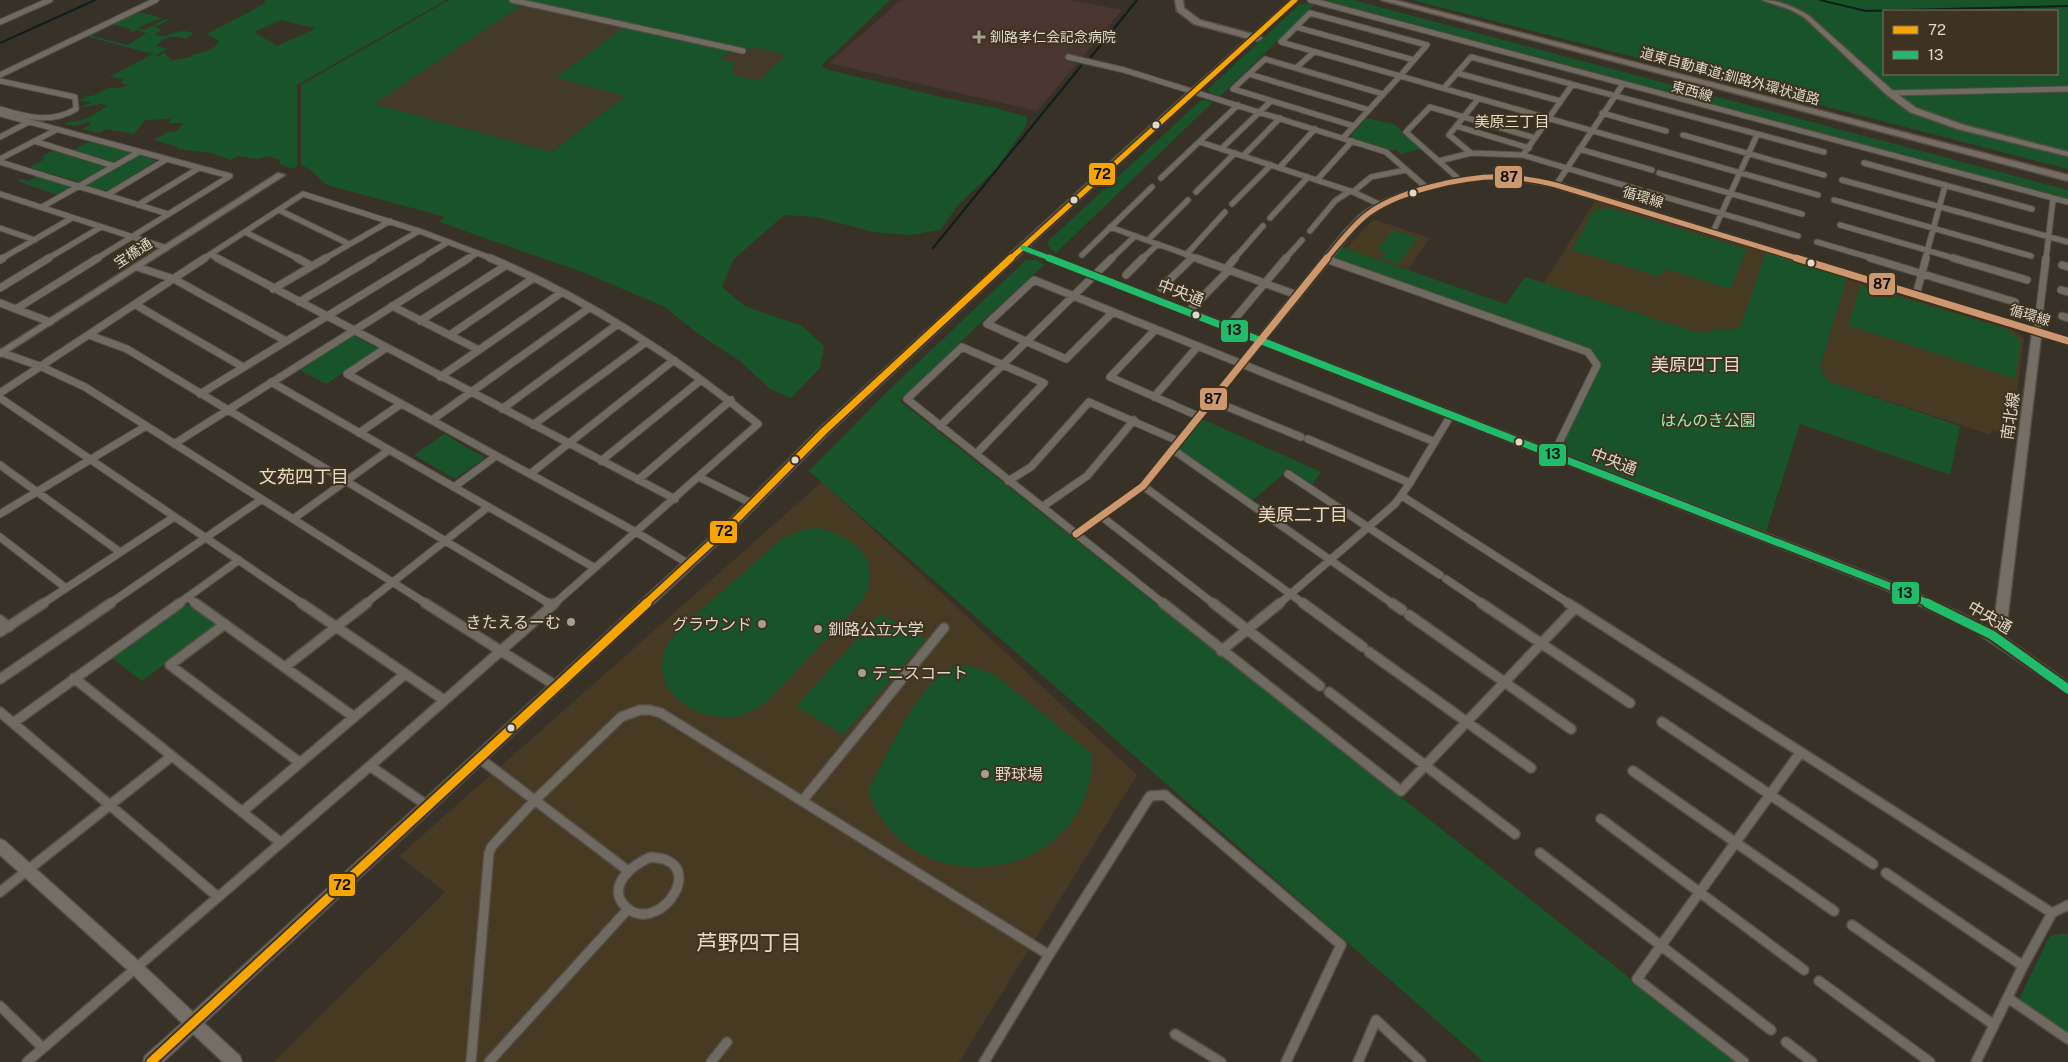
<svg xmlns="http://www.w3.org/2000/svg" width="2068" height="1062" font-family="'Public Sans','Noto Sans JP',sans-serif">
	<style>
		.built { fill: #473a22 }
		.industrial { fill: #443a2a }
		.medical { fill: #493631 }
		.green { fill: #19532a; fill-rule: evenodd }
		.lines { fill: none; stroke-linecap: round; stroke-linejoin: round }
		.stream { stroke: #0f1e1f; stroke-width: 2 }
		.street-far2-casing { stroke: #544e45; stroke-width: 7 }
		.street-far1-casing { stroke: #544e45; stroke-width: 9 }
		.street-casing { stroke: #544e45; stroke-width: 12 }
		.secondary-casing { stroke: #544e45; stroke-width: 3 }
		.highway-casing { stroke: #544e45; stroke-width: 3 }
		.street-far2 { stroke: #706b62; stroke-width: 5 }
		.street-far1 { stroke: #706b62; stroke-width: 7 }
		.street { stroke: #706b62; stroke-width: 9 }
		.secondary { fill: #756e66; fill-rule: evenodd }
		.highway { fill: #776c63; fill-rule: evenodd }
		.bus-1-far2-casing { stroke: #3e3320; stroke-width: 8 }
		.bus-1-far1-casing { stroke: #3e3320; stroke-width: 10 }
		.bus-1-casing { stroke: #3e3320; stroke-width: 13 }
		.bus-2-far2-casing { stroke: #3e3320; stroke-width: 8 }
		.bus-2-far1-casing { stroke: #3e3320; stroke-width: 10 }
		.bus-2-casing { stroke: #3e3320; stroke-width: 13 }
		.bus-3-far1-casing { stroke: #3e3320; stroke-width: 8 }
		.bus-3-casing { stroke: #3e3320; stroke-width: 10 }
		.bus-1-far2 { stroke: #f7a600; stroke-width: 5 }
		.bus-1-far1 { stroke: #f7a600; stroke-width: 7 }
		.bus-1 { stroke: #f7a600; stroke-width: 9 }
		.bus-2-far2 { stroke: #20bc6c; stroke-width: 5 }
		.bus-2-far1 { stroke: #20bc6c; stroke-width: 7 }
		.bus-2 { stroke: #20bc6c; stroke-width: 9 }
		.bus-3-far1 { stroke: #cd976f; stroke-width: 5 }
		.bus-3 { stroke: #cd976f; stroke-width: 7 }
		.poi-dot { fill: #a49e92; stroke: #3e3320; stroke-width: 2 }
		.bus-dot { fill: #dfd8cc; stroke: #3e3320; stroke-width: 2 }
		.labels { text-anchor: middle; stroke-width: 4; stroke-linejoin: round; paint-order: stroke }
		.far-poi-label { font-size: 14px; fill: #dfd8cc; stroke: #3e3320; text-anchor: start }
		.far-street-label { font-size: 14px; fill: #dfd8cc; stroke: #3e3320 }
		.far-neighbourhood-label { font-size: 15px; fill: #e9dcc4; stroke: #3e3320 }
		.street-label { font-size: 16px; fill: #dfd8cc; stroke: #3e3320 }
		.park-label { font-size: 16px; fill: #8df0a4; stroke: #3e3320 }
		.poi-label { font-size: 16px; fill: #dfd8cc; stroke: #3e3320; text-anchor: start }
		.neighbourhood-label { font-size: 18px; fill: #e9dcc4; stroke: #3e3320 }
		.near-neighbourhood-label { font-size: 21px; fill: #e9dcc4; stroke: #3e3320 }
		.line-badge { stroke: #3e3320; stroke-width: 2 }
		.pale-badge-label { font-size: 14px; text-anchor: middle; font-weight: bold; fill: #111 }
	</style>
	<rect width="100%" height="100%" fill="#373127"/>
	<path class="built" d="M1595 201 1766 254 1740 328 1695 332 1544 283Z
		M1373 219 1430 238 1408 270 1346 249Z
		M1846 279 2013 330 2024 339 2011 435 1991 430V435L1827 381 1820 367Z
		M822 482 1137 775 959 1062H274L445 892 399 856Z"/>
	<path class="industrial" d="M522 5 623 28 557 78 626 95 552 152 373 104Z
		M754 47 786 55 758 81 731 74 719 59 736 48Z"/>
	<path class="medical" d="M901 0H1069L1122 10 1037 111 829 63Z"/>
	<path class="green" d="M265 0H446L297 85V166L293 169 278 163 281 160 267 156 257 159 238 156 231 160 212 153 176 149 179 147 154 140 168 132H175L184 123H169L171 119 145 120 134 134 105 129 99 133 82 129 91 125 89 122 74 126 64 124C71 119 78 123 85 119 93 116 100 110 108 106L101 104 79 108 92 102 79 101 86 96C95 98 101 90 109 88 117 86 119 90 128 85L121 83 123 79 109 77 153 54 85 36 101 28 105 29 92 36 128 45 146 33 137 30 132 32 130 31 132 29 110 24C135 12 134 9 162 18L136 28 144 30 165 19 169 20 155 27 162 30 154 35C169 40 179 25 194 34L185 39C174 35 163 36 157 46L167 49 156 55 158 57 165 52V54L170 58 169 61 191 57 192 55C202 52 215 51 219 41L207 34 264 4ZM281 20 314 28V29L277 46 254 32Z
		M449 0H890L821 66 829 70 941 97 995 108 1027 117 1026 126 996 169 959 204 940 230 908 235 873 232 817 217 784 215 733 260 722 287 745 306 802 326 824 346 820 368 791 398 770 389 740 361 697 333 665 307 585 273 439 222 445 217 327 185 309 169 301 165V85ZM522 5 623 28 556 78 625 96 552 152 374 104ZM754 47 785 55 758 81 731 74 735 70 733 66 735 63 720 59 736 48 747 50Z
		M1324 0H1353L2068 190V199Z
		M1412 0H2068V169ZM1884 11H2057V74H1884Z
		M1307 3 1315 5 1220 96 1211 94 1208 89 1299 5Z
		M1204 100 1213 102 1056 253 1050 249 1047 242 1200 101Z
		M1366 118 1394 124 1421 149 1401 154 1397 150H1391L1353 138 1351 136Z
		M90 141 131 151 132 153 113 162 74 150Z
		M53 150 107 166V168L79 182 29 167 45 159 41 157Z
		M138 154 156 161 109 190 103 191 86 186Z
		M38 176 70 186V188L58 195 17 181 21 179 29 181Z
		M1610 208 1747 249 1730 289 1666 269 1662 274 1657 276 1572 250 1594 210Z
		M1393 230 1418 238 1398 264 1382 258 1386 253 1377 250Z
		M1338 246 1506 304 1525 277 1696 332 1740 328 1767 249 1848 274 1820 367 1827 381 1960 426 1950 475 1800 424 1764 538 1553 455 1597 365 1588 352 1326 259Z
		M1026 260H1036L1045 264 975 328 900 401 1736 1062H1484L809 471 887 392Z
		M1861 285 2006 329 2021 341 2015 379 1848 325Z
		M353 335 379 349 326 384 298 369Z
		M1202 419 1321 472 1312 485 1289 469 1252 501 1179 450Z
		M444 434 485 458 455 479 414 455Z
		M817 528C854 535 886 562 862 601L770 699C760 707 749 714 736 716 698 723 647 691 666 648 670 639 677 633 683 626L781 539 804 529Z
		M186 603 217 625 142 681 111 657Z
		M880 614 926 639 843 735 796 706Z
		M969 666 994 674 1092 754C1095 882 909 911 868 791 886 758 916 686 950 669 955 666 963 666 969 666Z
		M2066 933 2068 935V1032L2019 999 2050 936Z"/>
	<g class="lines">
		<path class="stream" d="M1820 0 1866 11 2068 6
			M0 43 95 0
			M1091 57 1137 0
			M933 248 1081 66"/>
		<defs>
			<path id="street-far2" d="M512 0 743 51
				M1310 0 2068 202
				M1310 13 1427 45 1400 76 1281 42Z
				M0 22 50 0
				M1296 27 1414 60
				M1068 57 1124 70 1386 152 1427 188
				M1296 68 1314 52
				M1457 73 1560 101
				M1249 74 1369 110
				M0 75 156 0
				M1400 76 1818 195
				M0 81 75 97 76 109C51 124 27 117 0 109
				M1444 88 1471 57 1824 152
				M1890 93 2068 89
				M1602 113 1666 131
				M0 114 230 176 96 259
				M1354 126 1233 89 1265 59 1383 94
				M1456 126 1529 148
				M1683 135 1824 175
				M0 137 29 122
				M1343 138 1400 76
				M34 141 114 166
				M1200 142 1353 192 1381 205
				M1221 149 1271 101
				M1579 149 1652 170
				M1471 153 1449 135 1478 99
				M1523 155 1572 85
				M1243 156 1280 118
				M0 159 56 130
				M1439 161 1471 153 1523 155 1640 190
				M0 162 168 214
				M1864 163 2032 209
				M1279 168 1315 129
				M1659 173 1802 214
				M1161 178 1238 105
				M1317 180 1352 141
				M1842 180 2068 242
				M1461 181 1406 132 1430 107 1535 138
				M1556 185 1623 84
				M1196 192 1235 153
				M1353 192 1371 177 1406 170
				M1648 192 1798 236
				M0 194 167 248
				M107 195 167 159
				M1834 200 2031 256
				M1232 204 1271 165
				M138 205 199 168
				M42 207 139 152
				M279 210 349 244
				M1270 218 1308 177
				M1840 225 1957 259
				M1110 227 1199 259
				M0 228 35 240
				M1310 231 1335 201 1350 191
				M245 232 299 259
				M1713 232 1757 135
				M1148 240 1188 200
				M1817 242 1875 259
				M211 255 219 259
				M1082 255 1152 187
				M1186 255 1225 212
				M1 259 72 218
				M47 259 101 227
				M203 259 303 194 422 232 493 259
				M324 259 390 221
				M371 259 419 231
				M420 259 448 242
				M467 259 476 254
				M1111 259 1135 236
				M1142 259 1158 244
				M1190 259 1193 257
				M1234 259 1263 226
				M1285 259 1302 240
				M1925 259 1945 186
				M2046 259 2053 199"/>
			<path id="street-far1" d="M217 258 675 499
				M297 258 312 266
				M490 258C588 299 676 357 758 424L554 604
				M1196 258 1297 295
				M1870 258 2015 302
				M1953 258 2027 280
				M1326 259 1588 352 1597 365 1553 455
				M0 260 3 258
				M2062 265 2068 267
				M137 267 174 279 286 341
				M1226 269 1235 258
				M1126 275 1143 258
				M0 288 49 258
				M1161 288 1192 258
				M273 289 326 258
				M2061 290 2068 292
				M1916 295 1926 258
				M299 302 373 258
				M0 303 50 322
				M136 305 243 367
				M392 306 479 350
				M16 309 98 258
				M1113 312 1066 359 987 324 1034 280 1435 442
				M1188 312 1229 270
				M2062 316 2068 318
				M420 321 505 266
				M1232 322 1286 258
				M1155 330 1110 377 1198 416
				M2037 332 2046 258
				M89 335 127 349 550 604
				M450 335 532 279
				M962 347 1044 383 976 454 907 399Z
				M386 348 347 374 636 532 689 564
				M0 352 42 367 85 387 427 604
				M440 377 561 293
				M271 382 595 568
				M0 393 205 258
				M200 394 422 258
				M1154 397 1198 346
				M0 398 303 604
				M1211 400 1301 437
				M502 409 618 324
				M432 420 589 308
				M533 425 646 342
				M940 426 1112 258
				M359 433 401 404
				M1308 439 1410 483
				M174 444 469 258
				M1172 449 1393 604
				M976 454 1164 604
				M601 461 701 380
				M0 465 120 552
				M530 474 674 360
				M1288 474 1440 575
				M699 477 753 504
				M638 480 731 400
				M1008 481 1031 467 1089 402 1178 441
				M1143 486 1304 604
				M454 487 496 456
				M1402 496 1570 604
				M1042 507 1087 476 1134 420
				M0 514 146 426
				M1101 516 1214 604
				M293 519 389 450
				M1076 534 1143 486 1260 341
				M0 537 66 588
				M1446 579 1483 604
				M187 597 197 604
				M42 604 174 517
				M109 604 262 499
				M178 604 239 560
				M365 604 488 507
				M1279 604 1395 504 1410 483 1451 415"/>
			<path id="street" d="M195 603 354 717
				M301 603 444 700
				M425 603 558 687
				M548 603 552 605
				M1163 603 1401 791 1575 608
				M1213 603 1320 686
				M1303 603 1363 647
				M1392 603 1402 610
				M1481 603 1630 703
				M1568 603 2052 913 2068 905
				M1409 615 1571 729
				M0 620 9 627
				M225 624 170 665 299 762
				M0 632 44 603
				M1221 651 1280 603
				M1369 652 1531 768
				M285 667 367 603
				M74 678 280 842
				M0 679 111 603
				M1329 692 1515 834
				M0 712 218 897
				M1662 722 1873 864
				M13 723 180 603
				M479 758 627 870
				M370 766 428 806
				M1633 771 1834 911
				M803 800 944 628
				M242 812 405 674
				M1601 819 1804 970
				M1540 853 1771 1030
				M651 857C656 858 662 858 666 860 701 874 657 933 627 908 604 888 632 864 651 857Z
				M1886 873 2023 966
				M0 892 172 756
				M1852 925 1994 1025
				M1819 981 1930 1062
				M2008 998 2068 1039
				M0 1006 43 1048
				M1175 1034 1221 1062
				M1786 1042 1812 1062
				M27 1062 370 766 555 603
				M471 1062 489 853 492 846 534 801 621 717 640 710H650L661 713 1049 955
				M489 1062 628 909
				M711 1062 727 1042
				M984 1062 1049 955 1150 796 1165 795 1341 945 1286 1062
				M1358 1062 1376 1020 1421 1062
				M1744 1062 1637 979 1800 753
				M1976 1062 2023 966 2052 913"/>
			<path id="secondary" d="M1291 0H1298L1028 247 1259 336 1345 230C1351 225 1355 219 1361 214 1375 203 1393 196 1409 191 1459 174 1507 171 1559 183L2068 338V344L2041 336 2007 623 2003 636 2068 682V694L1974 631 1880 587 1024 251 828 434 739 524 204 1023 240 1056 242 1062H223L193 1034 163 1062H143L145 1056 182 1023 132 974 0 855V839L5 841 142 964 193 1012 731 518 820 428 1108 164ZM1488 179 1522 181 1554 187 2032 333 1993 630 1959 612 1888 581 1266 339C1287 314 1308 288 1329 262 1341 247 1353 228 1369 216 1402 192 1448 183 1488 179Z
				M1762 0C1779 0 1793 7 1808 15L1893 91 1916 108 1964 125 2068 152V156L1958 129 1910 112 1887 95 1804 17 1789 9Z
				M278 173 285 175 0 357V350Z"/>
			<path id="highway" d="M1175 0H1183L1184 8 1200 20 1260 36 1262 38 1257 41 1194 24 1177 11Z
				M1381 0H1395L2068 175V181Z"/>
		</defs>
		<use href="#street-far2" class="street-far2-casing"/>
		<use href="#street-far1" class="street-far1-casing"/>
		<use href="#street" class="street-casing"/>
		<use href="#secondary" class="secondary-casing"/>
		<use href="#highway" class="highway-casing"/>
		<use href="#street-far2" class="street-far2"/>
		<use href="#street-far1" class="street-far1"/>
		<use href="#street" class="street"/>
		<use href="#secondary" class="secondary"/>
		<use href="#highway" class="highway"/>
		<defs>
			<path id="bus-1-far2" d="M1010 259 1295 0"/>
			<path id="bus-1-far1" d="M645 604 735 521 824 431 1011 258"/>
			<path id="bus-1" d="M151 1062 647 603"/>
			<path id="bus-2-far2" d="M1023 248 1052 259"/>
			<path id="bus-2-far1" d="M1049 258 1884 584 1930 604"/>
			<path id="bus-2" d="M1927 603 1992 635 2068 689"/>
			<path id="bus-3-far1" d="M1326 259C1338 245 1350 229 1364 217 1394 191 1468 175 1507 177 1524 178 1539 181 1556 185L1800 259"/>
			<path id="bus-3" d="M1796 258 2068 341
				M1076 534 1143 486 1327 258"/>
		</defs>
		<use href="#bus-1-far2" class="bus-1-far2-casing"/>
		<use href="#bus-1-far1" class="bus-1-far1-casing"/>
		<use href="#bus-1" class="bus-1-casing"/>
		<use href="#bus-2-far2" class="bus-2-far2-casing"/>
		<use href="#bus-2-far1" class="bus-2-far1-casing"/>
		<use href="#bus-2" class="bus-2-casing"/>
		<use href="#bus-3-far1" class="bus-3-far1-casing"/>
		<use href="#bus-3" class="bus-3-casing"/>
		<use href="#bus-1-far2" class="bus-1-far2"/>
		<use href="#bus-1-far1" class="bus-1-far1"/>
		<use href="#bus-1" class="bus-1"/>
		<use href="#bus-2-far2" class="bus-2-far2"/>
		<use href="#bus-2-far1" class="bus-2-far1"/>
		<use href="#bus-2" class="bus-2"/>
		<use href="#bus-3-far1" class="bus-3-far1"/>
		<use href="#bus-3" class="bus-3"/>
	</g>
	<g class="poi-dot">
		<path d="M976.5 29.5h5v5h5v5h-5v5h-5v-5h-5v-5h5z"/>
		<circle cx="571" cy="622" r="5"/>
		<circle cx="762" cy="624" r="5"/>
		<circle cx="818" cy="629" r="5"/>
		<circle cx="862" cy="673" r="5"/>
		<circle cx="985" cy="774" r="5"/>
	</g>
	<g class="bus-dot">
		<circle cx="1156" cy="125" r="4.5"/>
		<circle cx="1413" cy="193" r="4.5"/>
		<circle cx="1074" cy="200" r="4.5"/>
		<circle cx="1811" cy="263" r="4.5"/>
		<circle cx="1196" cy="315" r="4.5"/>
		<circle cx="1519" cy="442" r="4.5"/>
		<circle cx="795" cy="460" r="4.5"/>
		<circle cx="511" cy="728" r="4.5"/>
	</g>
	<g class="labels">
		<g class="far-poi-label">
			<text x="990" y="42">釧路孝仁会記念病院</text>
		</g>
		<g class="far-street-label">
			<text transform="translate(1730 76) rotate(15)" y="5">道東自動車道;釧路外環状道路</text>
			<text transform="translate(1692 91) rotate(15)" y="5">東西線</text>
			<text transform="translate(1643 197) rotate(17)" y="5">循環線</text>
			<text transform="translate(133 253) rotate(-33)" y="5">宝橋通</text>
			<text transform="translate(2030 315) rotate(17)" y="5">循環線</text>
		</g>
		<g class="far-neighbourhood-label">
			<text x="1512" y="127">美原三丁目</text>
		</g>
		<g class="street-label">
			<text transform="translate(1181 292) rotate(21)" y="6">中央通</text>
			<text transform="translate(2010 416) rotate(-82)" y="6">南北線</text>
			<text transform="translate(1614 461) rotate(21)" y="6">中央通</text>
			<text transform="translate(1990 617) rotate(30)" y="6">中央通</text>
		</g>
		<g class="park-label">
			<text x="1708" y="426">はんのき公園</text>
		</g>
		<g class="poi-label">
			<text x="561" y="628" text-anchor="end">きたえるーむ</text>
			<text x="752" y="630" text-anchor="end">グラウンド</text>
			<text x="828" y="635">釧路公立大学</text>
			<text x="872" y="679">テニスコート</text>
			<text x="995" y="780">野球場</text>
		</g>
		<g class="neighbourhood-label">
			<text x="1696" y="371">美原四丁目</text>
			<text x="304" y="483">文苑四丁目</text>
			<text x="1303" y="521">美原二丁目</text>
		</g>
		<g class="near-neighbourhood-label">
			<text x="749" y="950">芦野四丁目</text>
		</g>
	</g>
	<g class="line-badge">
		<rect x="1088" y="162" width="28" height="24" rx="5" fill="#f7a600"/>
		<rect x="1494" y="165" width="29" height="24" rx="5" fill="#cd976f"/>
		<rect x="1868" y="272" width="28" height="24" rx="5" fill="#cd976f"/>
		<rect x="1220" y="319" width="29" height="24" rx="5" fill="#20bc6c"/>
		<rect x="1199" y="387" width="29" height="24" rx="5" fill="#cd976f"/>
		<rect x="1538" y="443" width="29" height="24" rx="5" fill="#20bc6c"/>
		<rect x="709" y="520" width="29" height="24" rx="5" fill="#f7a600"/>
		<rect x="1891" y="581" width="29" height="24" rx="5" fill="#20bc6c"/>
		<rect x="328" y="873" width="28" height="24" rx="5" fill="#f7a600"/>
	</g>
	<g class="pale-badge-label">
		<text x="1102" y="179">72</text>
		<text x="1509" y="182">87</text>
		<text x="1882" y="289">87</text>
		<text x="1234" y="335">13</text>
		<text x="1213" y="404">87</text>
		<text x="1553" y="459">13</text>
		<text x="724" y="536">72</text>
		<text x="1905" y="598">13</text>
		<text x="342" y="890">72</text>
	</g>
	<rect x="1883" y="10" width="175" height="65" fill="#3e3320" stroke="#7e7565"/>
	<rect x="1893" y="26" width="25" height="8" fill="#f7a600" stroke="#7e7565"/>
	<text x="1928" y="35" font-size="15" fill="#dfd8cc">72</text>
	<rect x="1893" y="51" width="25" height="8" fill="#20bc6c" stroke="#7e7565"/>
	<text x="1928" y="60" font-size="15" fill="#dfd8cc">13</text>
</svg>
